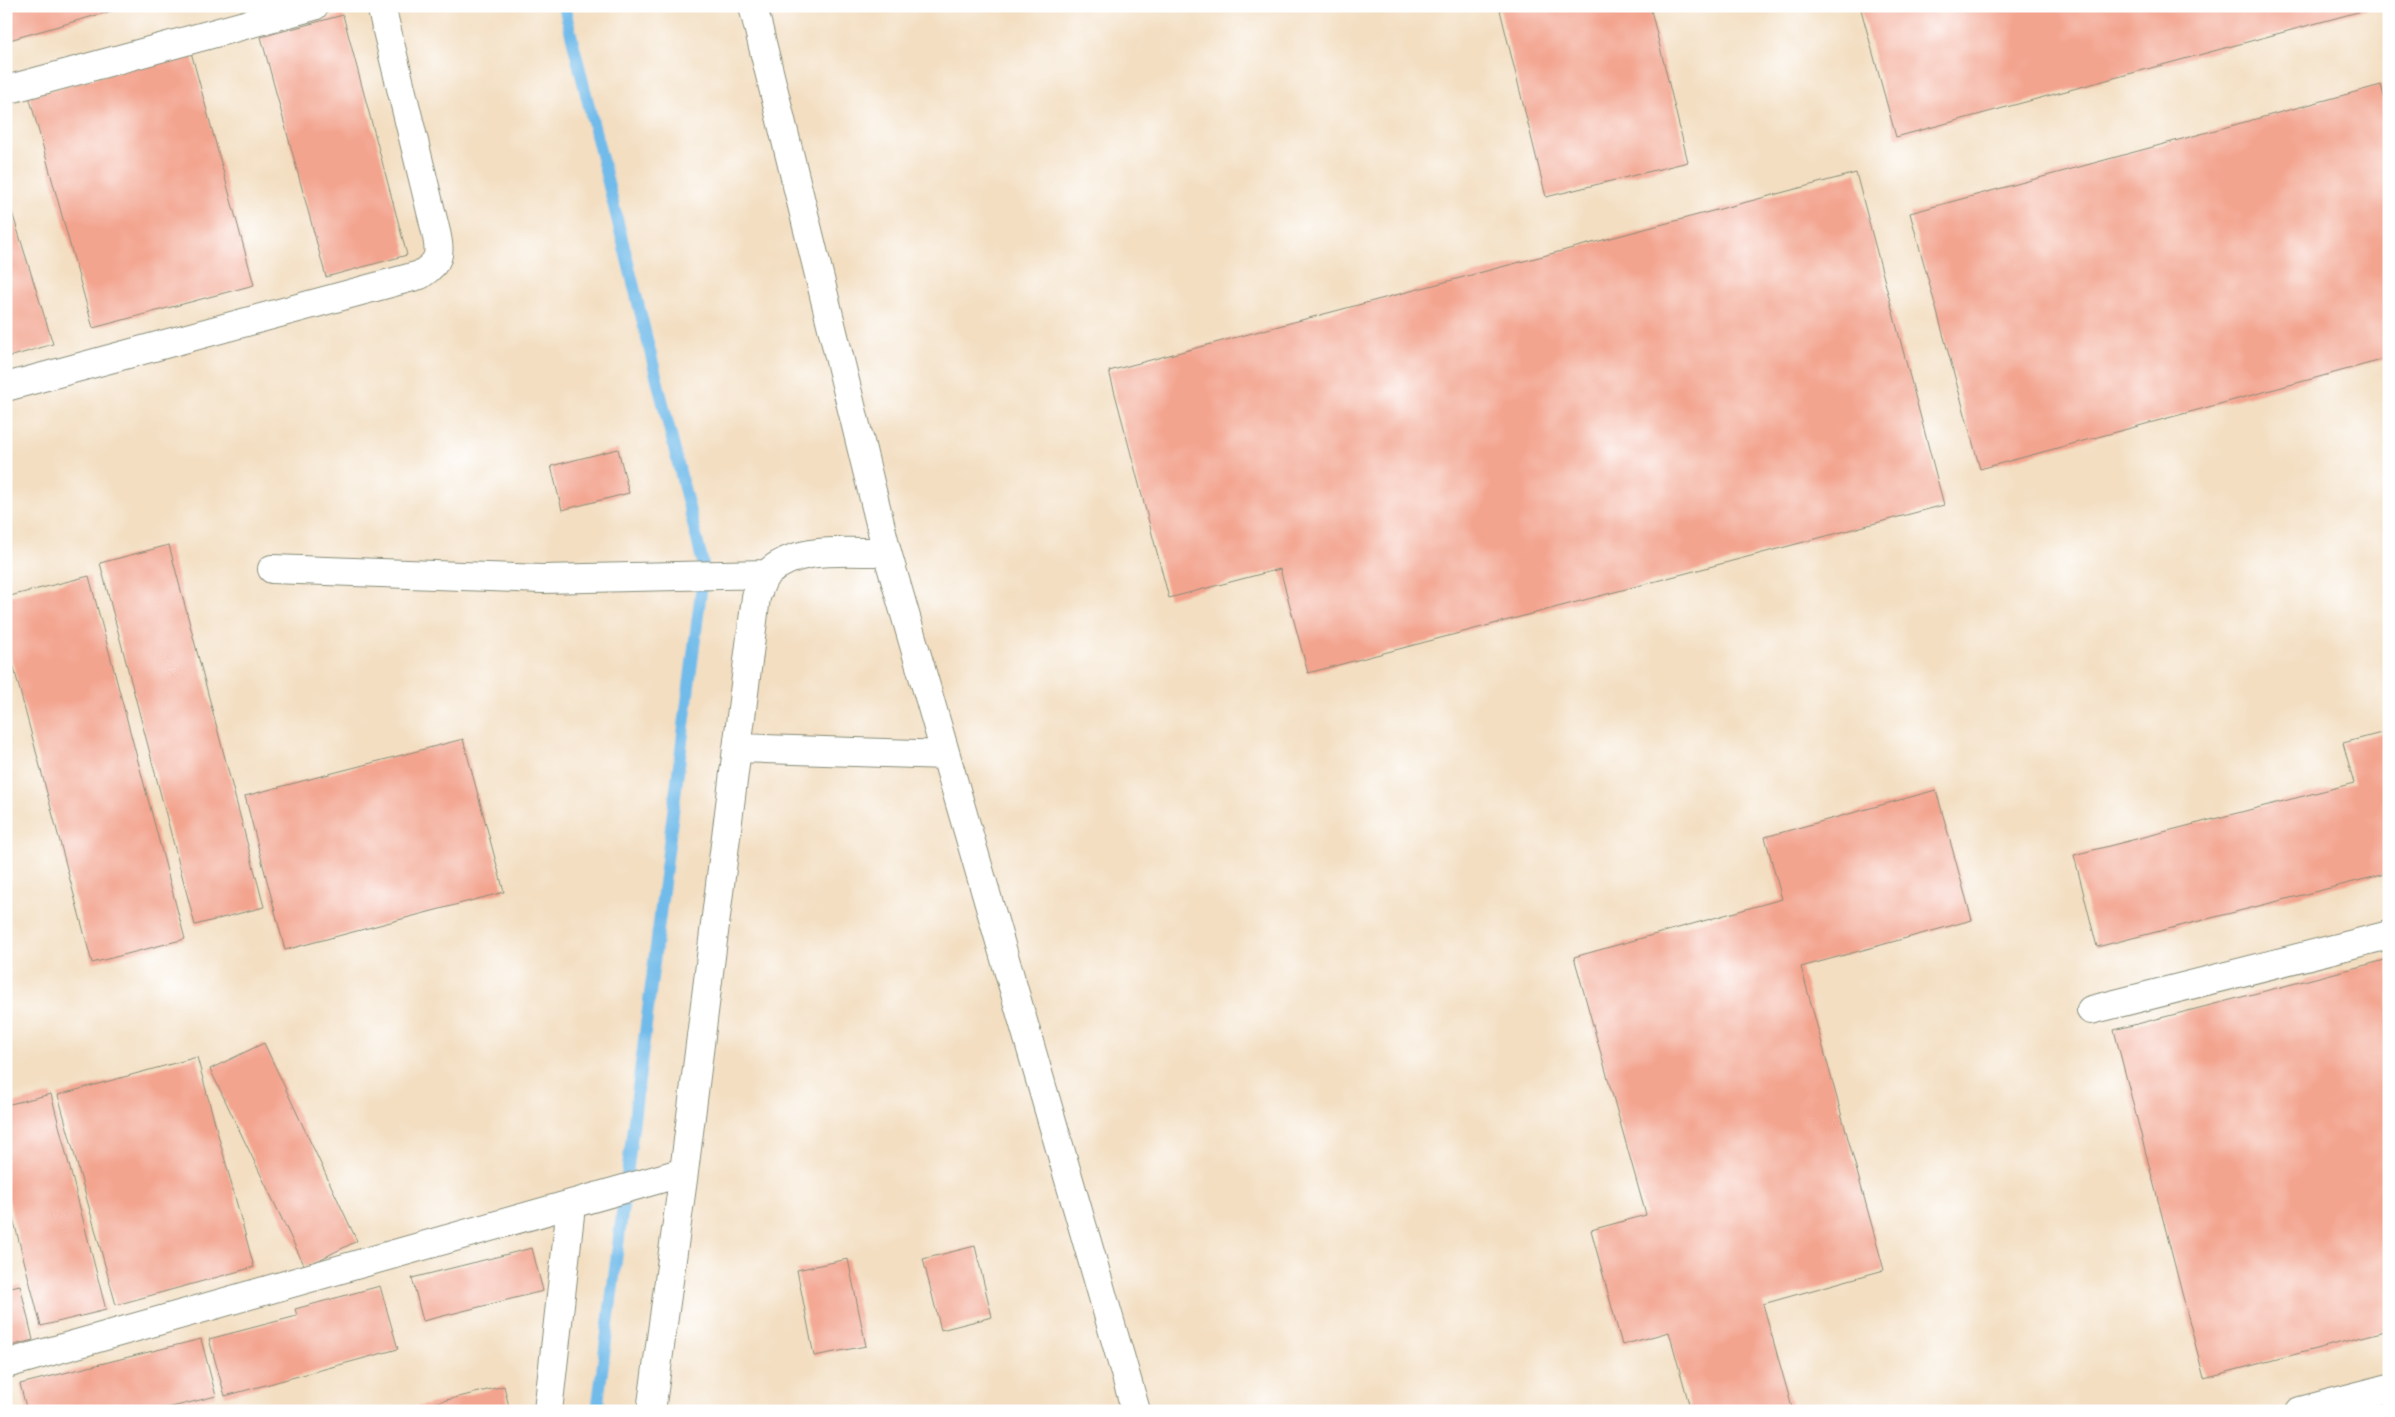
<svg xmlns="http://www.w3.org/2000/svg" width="2395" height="1417" font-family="'IM FELL English',serif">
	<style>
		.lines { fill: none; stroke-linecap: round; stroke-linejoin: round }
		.stream { stroke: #71bbea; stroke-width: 12 }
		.building { fill: #f3a48f }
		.minor-casing { stroke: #898e7a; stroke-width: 30 }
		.minor { stroke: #fff; stroke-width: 28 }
	</style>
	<rect width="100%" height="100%" fill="#fff"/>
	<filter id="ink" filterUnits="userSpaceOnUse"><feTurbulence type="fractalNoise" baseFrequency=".02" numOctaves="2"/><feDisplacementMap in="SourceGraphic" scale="10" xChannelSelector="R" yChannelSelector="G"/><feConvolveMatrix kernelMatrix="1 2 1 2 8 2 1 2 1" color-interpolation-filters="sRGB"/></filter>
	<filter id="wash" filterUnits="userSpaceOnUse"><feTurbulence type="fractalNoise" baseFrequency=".0096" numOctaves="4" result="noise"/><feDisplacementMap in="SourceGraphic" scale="20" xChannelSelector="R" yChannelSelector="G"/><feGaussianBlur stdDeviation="1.12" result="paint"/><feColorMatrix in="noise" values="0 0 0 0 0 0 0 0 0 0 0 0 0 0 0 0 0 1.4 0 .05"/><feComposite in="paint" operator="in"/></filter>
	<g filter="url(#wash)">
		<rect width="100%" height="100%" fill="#f3dec1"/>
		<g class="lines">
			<path class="stream" d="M564 6 704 568 597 1411"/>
		</g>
		<g id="blocks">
			<path class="building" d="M6 6H125V7L6 41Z
				M1499 6H1650L1688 162 1546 197Z
				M1860 6H2368L2369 9 1896 137Z
				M343 15 407 255 326 277 261 37Z
				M191 52 254 285 93 328 29 96Z
				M2381 85 2389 115V358L1980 469 1910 213Z
				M1856 173 1944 505 1308 673 1280 569 1169 598 1109 371Z
				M6 193 53 344 6 358Z
				M618 449 629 493 562 510 551 466Z
				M169 545 264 907 195 925 100 563Z
				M89 576 185 939 92 963 6 638V597Z
				M2389 731V873L2097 947 2074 855 2354 783 2343 743Z
				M463 739 504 892 285 950 245 796Z
				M6 778 12 798 6 800Z
				M1936 790 1972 920 1801 967 1884 1270 1763 1304 1793 1411H1691L1669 1332 1622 1345 1591 1230 1646 1215 1574 957 1782 899 1765 837Z
				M2389 959V1330L2204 1378 2114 1030Z
				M264 1043 357 1241 305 1267 210 1069Z
				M197 1057 254 1267 116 1305 58 1095Z
				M51 1094 106 1310 41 1326 6 1191V1105Z
				M975 1246 992 1317 941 1330 923 1259Z
				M532 1248 543 1291 423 1321 412 1278Z
				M848 1259 866 1346 814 1356 797 1270Z
				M20 1285 33 1340 6 1347V1288Z
				M380 1286 398 1349 225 1396 209 1339 297 1316 295 1309Z
				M201 1339 216 1396 156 1411H27L20 1384Z
				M504 1386 510 1411H405V1410Z"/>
		</g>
	</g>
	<g filter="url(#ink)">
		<use href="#blocks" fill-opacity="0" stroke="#898e7a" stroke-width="1"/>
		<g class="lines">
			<defs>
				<path id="minor" d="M753 6 887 552 1136 1411
					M6 90 314 6
					M6 387 420 275C440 262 441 255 436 232L381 6
					M272 569 542 579 767 574
					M737 748 946 755
					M2091 1010 2389 935
					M6 1364 684 1172
					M548 1411 571 1206
					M651 1411 684 1172 756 597C759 590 762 578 768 573 798 545 848 553 887 552
					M2300 1411 2389 1388"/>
			</defs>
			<use href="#minor" class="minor-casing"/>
			<use href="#minor" class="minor"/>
		</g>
	</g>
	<rect width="2395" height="1417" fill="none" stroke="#fff" stroke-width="25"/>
</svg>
